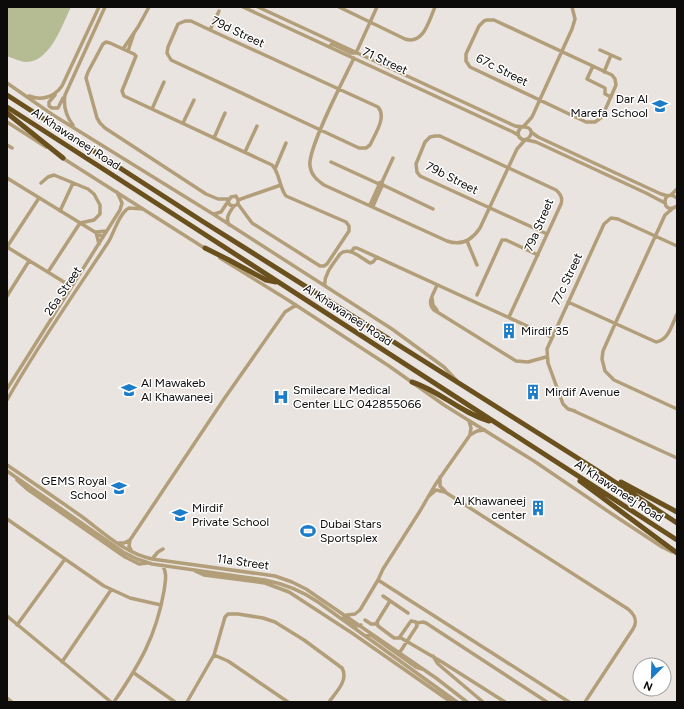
<svg xmlns="http://www.w3.org/2000/svg" width="684" height="709" font-family="Figtree,sans-serif">
	<style>
		.green { fill: #b5bb93 }
		.lines { fill: none; stroke-linecap: round; stroke-linejoin: round }
		.minor { stroke: #b29e79; stroke-width: 3.5 }
		.highway { stroke: #69501d; stroke-width: 5 }
		.labels { text-anchor: middle; stroke-width: 3; stroke-linejoin: round; paint-order: stroke }
		.street-label { font-size: 12px; fill: #0d0b0a; stroke: #fff }
		.poi-label { font-size: 12px; fill: #0d0b0a; stroke: #fff; text-anchor: start }
	</style>
	<rect width="100%" height="100%" fill="#eae4e1"/>
	<path class="green" d="M7 7H71C62 25 50 63 25 62 20 61 12 58 7 56Z"/>
	<g class="lines">
		<path class="minor" d="M243 7 513 132 518 135
			M258 7 515 126C519 127 522 126 525 127 535 128 532 139 523 140L519 137 518 132 521 127
			M339 7 405 39C424 45 429 20 435 7
			M487 20H494L612 75 615 79 616 85 602 117 595 122H586L470 67 466 61V54L479 26 484 21Z
			M185 21H191L210 30 378 107C387 117 375 134 370 145L366 148H359L171 60 167 53 168 47 178 24Z
			M210 30 219 11
			M329 47 332 44 351 53H356L377 7
			M123 49 138 27 149 7
			M600 50 620 59
			M128 51 134 33
			M354 58C345 77 307 149 310 166 311 175 317 180 324 185L447 241C461 246 472 240 480 228L517 149 525 140
			M593 66 587 79 605 88V94L611 97
			M604 72 611 55
			M7 83 53 115 213 214 392 329 444 367 457 381
			M55 95 49 102V106L52 108H58L63 98
			M29 96C42 101 54 97 62 86L99 7
			M152 109 164 82
			M7 122 46 147
			M183 123 194 100
			M73 125C66 116 63 107 65 95L105 7
			M523 127 532 117 572 29 575 19 572 7
			M531 132 538 137 661 194 668 196
			M214 138 225 113
			M527 140 536 142 646 193 665 203
			M7 145 12 148
			M245 152 257 126
			M61 157 206 249
			M331 162 379 184
			M275 169 286 143
			M7 178 103 237
			M382 182 383 185 380 186 379 183 382 182 393 158
			M41 183 48 177 54 175 88 189 94 194 100 205V214L94 220 80 223 48 272
			M383 185 433 209
			M671 195 677 189
			M677 198C661 186 661 217 677 206
			M228 199H218L206 194 105 128 100 123 97 118 86 78 88 72 103 44 106 42 110 43 134 54 136 56 122 91 124 96 272 165C280 173 279 187 286 196L346 222 349 226V231L327 264 324 266H320L252 223 238 204
			M238 200 281 185
			M370 205 379 185
			M373 206 382 186
			M672 209 665 215 615 324 603 351 602 359 605 371 614 380 677 409
			M60 211 73 183
			M214 214 221 212 231 197 236 196 238 200V204L234 206 230 205 228 202
			M229 225C225 217 230 212 234 206
			M467 241 477 265
			M99 244 96 232 106 231
			M7 247 64 282 70 283 75 281
			M7 247 39 198
			M351 252 354 248H357L551 337
			M220 258 288 300 389 366 444 405 534 461 615 516 662 547 672 552
			M64 282 67 286 68 293
			M437 285C434 294 426 302 434 310L516 361 528 362 546 357
			M325 286C323 275 334 263 340 254 349 246 361 258 370 263L373 262 377 257
			M477 295 502 240H506L538 255
			M7 296 29 261
			M432 298 433 305 437 310
			M568 302 656 342C669 340 672 324 677 314
			M509 317 561 204C563 198 561 194 556 190L440 136H435L430 137 425 142 416 164 417 172 420 176 547 234
			M7 389 120 210 122 203 117 192
			M7 400C38 345 74 294 109 241 114 232 120 212 129 208L143 209
			M574 411 677 458
			M575 411 568 409 563 404 548 363 547 349 604 224 611 218 618 219 677 246
			M469 421 471 428 470 434
			M7 465C32 482 57 499 81 516 103 532 124 553 152 559L275 576 292 582 306 589 436 678 467 702
			M7 471 123 552 137 559 152 564 265 580C285 584 302 591 318 602L457 702
			M440 477V486L445 491
			M17 480 27 489 125 557 139 564 147 563
			M428 497 436 490 445 492 628 609C635 615 638 621 633 629L585 702
			M7 519 104 586 130 598 161 605
			M130 540 129 546 132 552
			M118 543H124L130 540 224 399 285 312 296 305
			M152 559 158 552 163 549
			M195 571 204 575 265 583 289 592 352 633 451 702
			M378 580 569 702
			M383 596 408 613
			M390 601 377 622 378 626 394 638H401L442 662 505 702
			M347 615 355 614 360 610 378 580 383 569 420 511 435 485 470 435 477 431 485 430
			M7 616 111 702
			M343 618 356 626 361 625
			M365 620 371 624H376
			M417 623 423 622 426 623 547 702
			M17 625 65 559
			M365 636 371 635 416 667 422 669
			M399 638 411 621 416 622 417 626 400 652
			M214 655 228 661 288 702
			M433 656 438 664 483 702
			M62 662 111 590
			M134 673 175 702
			M7 698 12 702
			M114 702C139 665 156 637 164 591 165 582 168 573 162 565
			M187 702 214 655 225 617 228 614H238L263 618 275 622 304 640 342 668C349 680 336 692 329 702"/>
		<path class="highway" d="M7 95 202 221 595 469 677 523
			M7 107 201 232 677 540
			M7 113 63 158
			M205 248 229 260 266 280 276 282
			M412 382C440 391 461 413 489 421
			M580 481 677 553
			M621 482 677 512"/>
	</g>
	<defs>
		<symbol id="school-bare" viewBox="-9 -9 18 18"><path d="M0-5L7-2L0 1L-7-2ZM-4 1L0 2.5L4 1V4Q0 6-4 4Z" fill="#1c7cc8" stroke="#fff" stroke-width="2.5" paint-order="stroke"/></symbol>
		<symbol id="building-bare" viewBox="-9 -9 18 18"><path d="M-4-6H4V6H1V3H-1V6H-4ZM-2.5-4.3h1.7v1.8h-1.7ZM.8-4.3h1.7v1.8H.8ZM-2.5-1h1.7V.8h-1.7ZM.8-1h1.7V.8H.8Z" fill="#1c7cc8" stroke="#fff" stroke-width="2.5" paint-order="stroke"/></symbol>
		<symbol id="hospital-bare" viewBox="-9 -9 18 18"><path d="M-5-5h3v3.5h4V-5h3V5h-3V1.5h-4V5h-3Z" fill="#1c7cc8" stroke="#fff" stroke-width="2.5" paint-order="stroke"/></symbol>
		<symbol id="stadium-bare" viewBox="-9 -9 18 18"><path d="M0-5a6.5 5 0 1 0 0 10a6.5 5 0 1 0 0-10ZM-3.5-1.8h7v3.6h-7Z" fill="#1c7cc8" stroke="#fff" stroke-width="2.5" paint-order="stroke"/></symbol>
	</defs>
	<g fill-rule="evenodd">
		<use href="#school-bare" x="649" y="95" width="22" height="22"/>
		<use href="#building-bare" x="498" y="320" width="22" height="22"/>
		<use href="#school-bare" x="118" y="379" width="22" height="22"/>
		<use href="#building-bare" x="522" y="381" width="22" height="22"/>
		<use href="#hospital-bare" x="270" y="386" width="22" height="22"/>
		<use href="#school-bare" x="108" y="477" width="22" height="22"/>
		<use href="#building-bare" x="527" y="497" width="22" height="22"/>
		<use href="#school-bare" x="169" y="504" width="22" height="22"/>
		<use href="#stadium-bare" x="297" y="520" width="22" height="22"/>
	</g>
	<g class="labels">
		<g class="street-label">
			<text transform="translate(238 32) rotate(25)" y="4">79d Street</text>
			<text transform="translate(385 61) rotate(25)" y="4">71 Street</text>
			<text transform="translate(502 70) rotate(27)" y="4">67c Street</text>
			<text transform="translate(76 139) rotate(33)" y="4">Al Khawaneej Road</text>
			<text transform="translate(452 178) rotate(27)" y="4">79b Street</text>
			<text transform="translate(539 225) rotate(-67)" y="4">79a Street</text>
			<text transform="translate(567 279) rotate(-65)" y="4">77c Street</text>
			<text transform="translate(63 291) rotate(-56)" y="4">26a Street</text>
			<text transform="translate(348 315) rotate(33)" y="4">Al Khawaneej Road</text>
			<text transform="translate(619 491) rotate(33)" y="4">Al Khawaneej Road</text>
			<text transform="translate(243 562) rotate(8)" y="4">11a Street</text>
		</g>
		<g class="poi-label">
			<text x="648" y="103" text-anchor="end">Dar Al<tspan x="648" dy="14">Marefa School</tspan></text>
			<text x="521" y="335">Mirdif 35</text>
			<text x="141" y="387">Al Mawakeb<tspan x="141" dy="14">Al Khawaneej</tspan></text>
			<text x="293" y="394">Smilecare Medical<tspan x="293" dy="14">Center LLC 042855066</tspan></text>
			<text x="545" y="396">Mirdif Avenue</text>
			<text x="107" y="485" text-anchor="end">GEMS Royal<tspan x="107" dy="14">School</tspan></text>
			<text x="526" y="505" text-anchor="end">Al Khawaneej<tspan x="526" dy="14">center</tspan></text>
			<text x="192" y="512">Mirdif<tspan x="192" dy="14">Private School</tspan></text>
			<text x="320" y="528">Dubai Stars<tspan x="320" dy="14">Sportsplex</tspan></text>
		</g>
	</g>
	<rect width="684" height="709" fill="none" stroke="#0d0b0a" stroke-width="16"/>
	<g transform="translate(652 677) rotate(203)"><circle r="19" fill="#ffffff" stroke="#9e9d9d"/>
	<path d="M0-3L7 15L0 10L-7 15Z" fill="#1c7cc8"/>
	<text y="-6" font-size="11" font-weight="bold" text-anchor="middle" fill="#0d0b0a">N</text>
	</g>
</svg>
